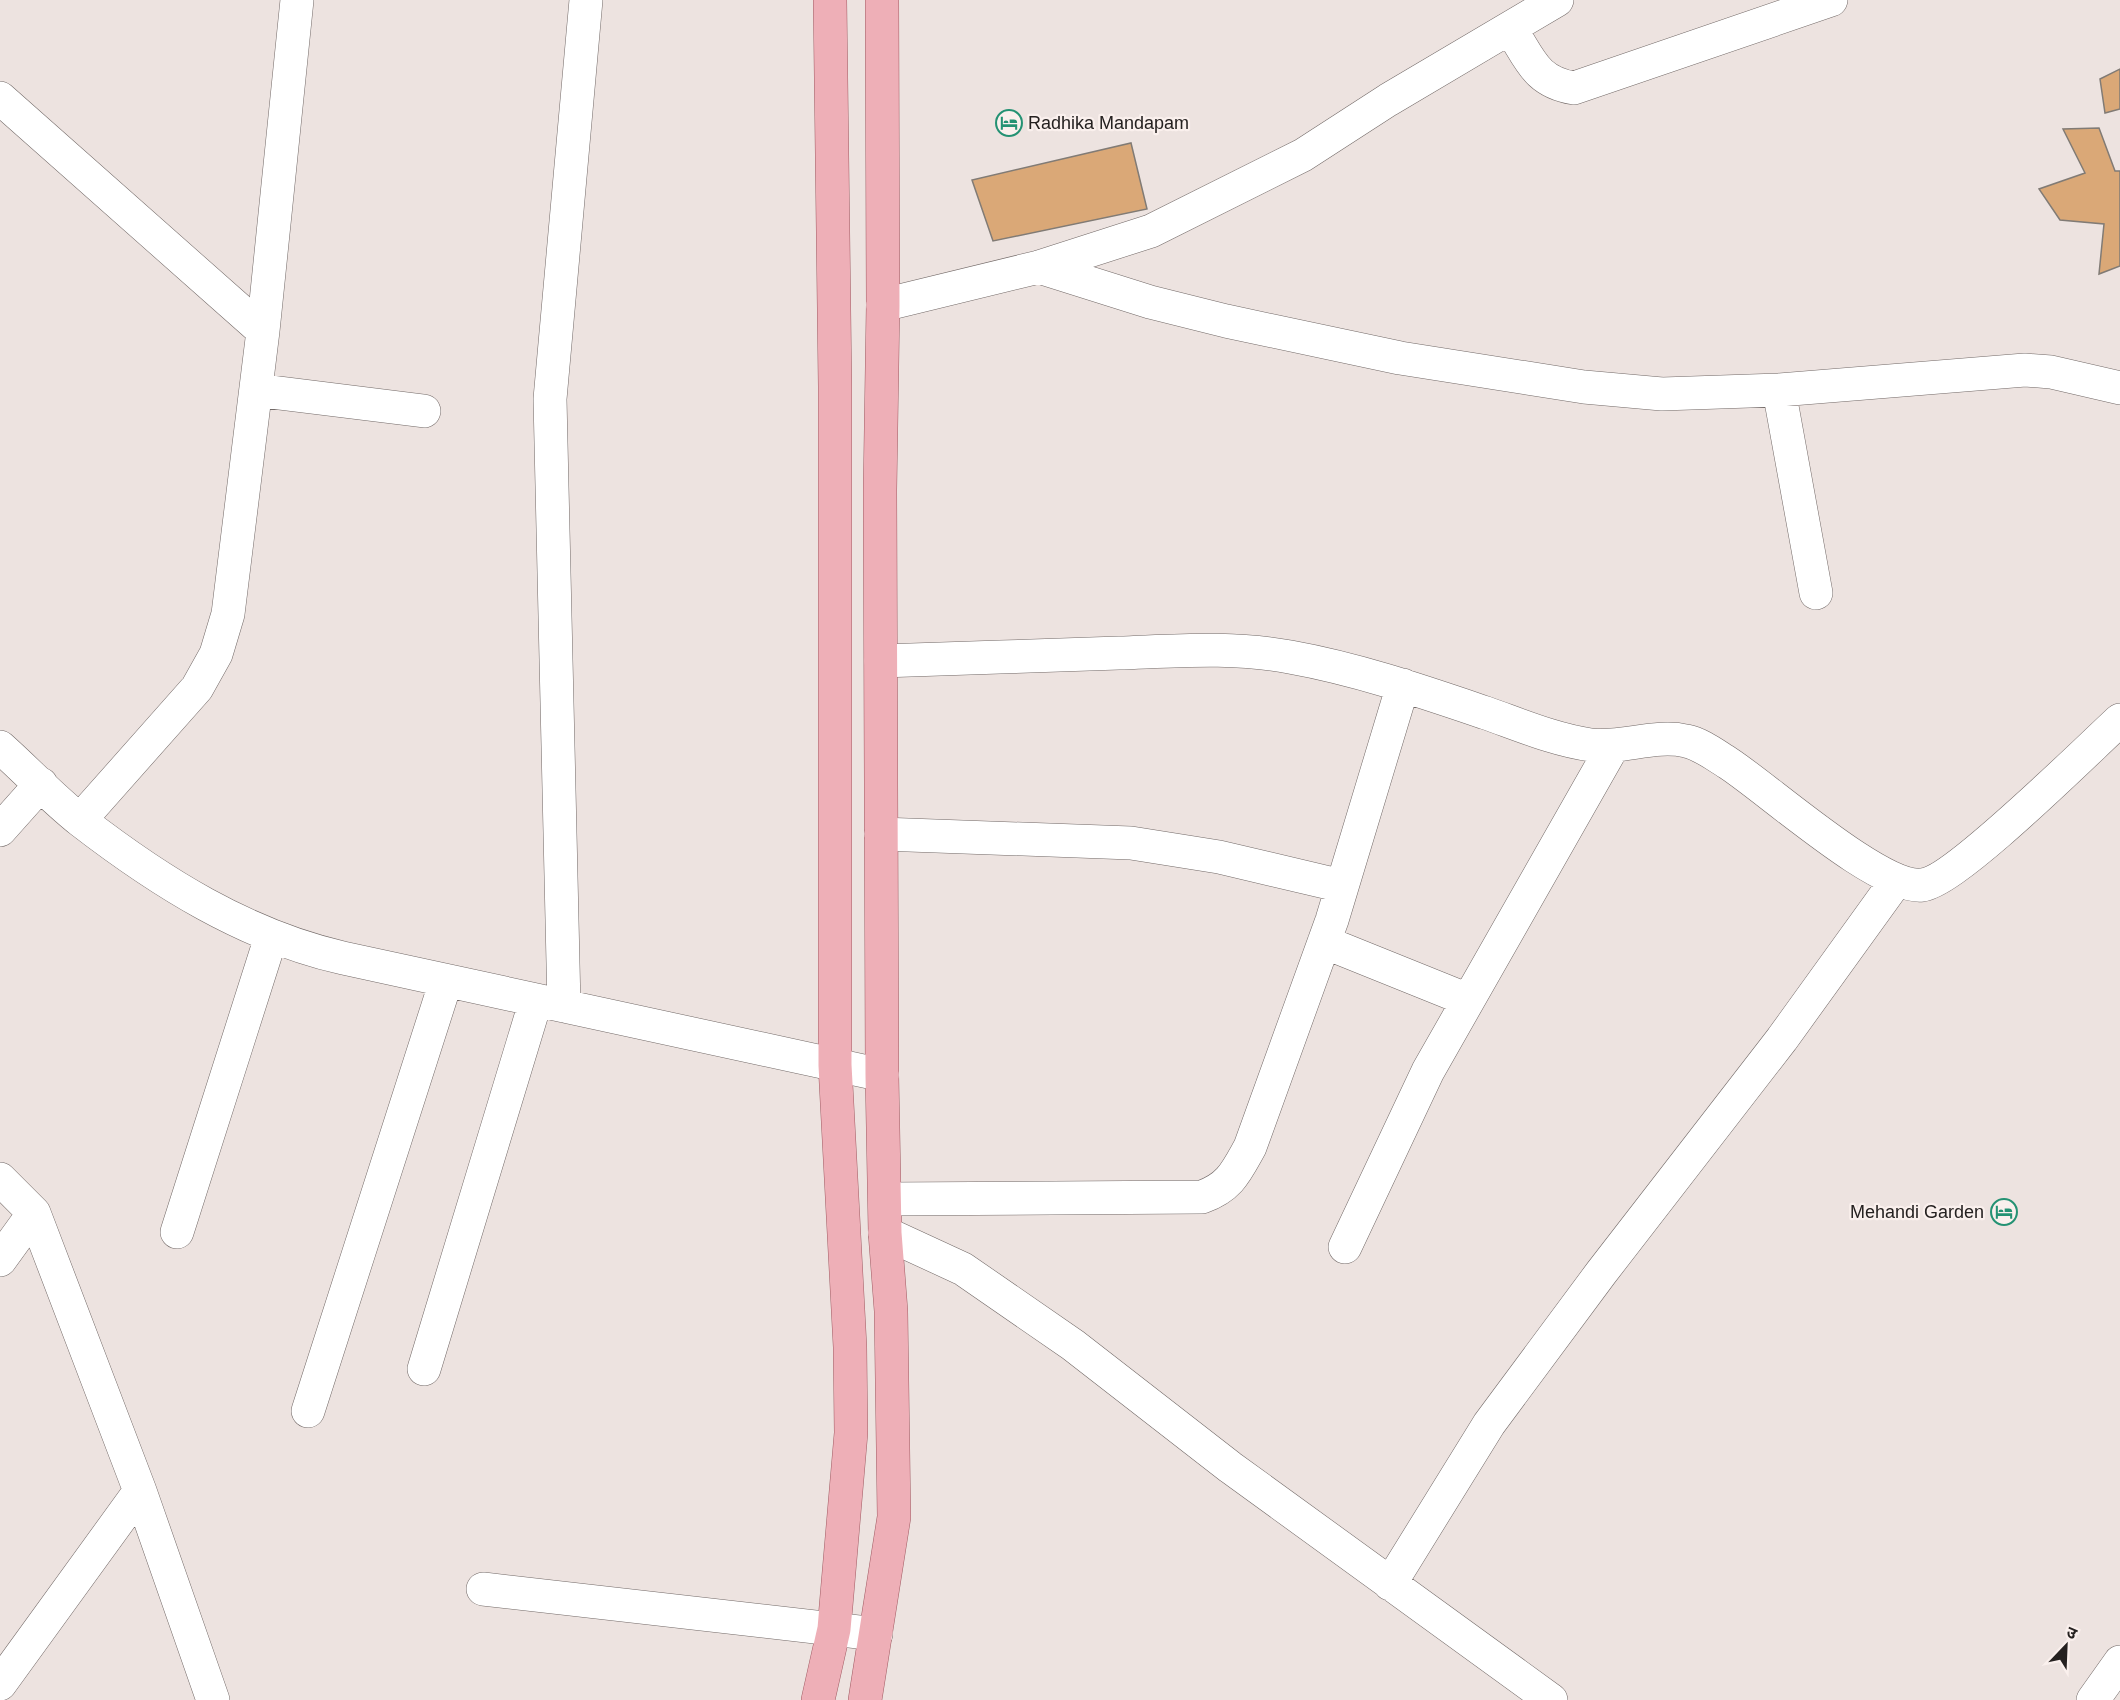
<svg xmlns="http://www.w3.org/2000/svg" width="2120" height="1700" font-family="Helvetica,'Noto Sans Devanagari',sans-serif">
	<style>
		.building { fill: #daa877; stroke: #817b75; stroke-width: 1.5 }
		.lines { fill: none; stroke-linecap: round; stroke-linejoin: round }
		.minor-casing { stroke: #726967; stroke-width: 34 }
		.major-casing { stroke: #a05b63; stroke-width: 34 }
		.minor { stroke: #fff; stroke-width: 33 }
		.major { stroke: #eeafb7; stroke-width: 33 }
		.labels { text-anchor: middle; stroke-width: 4.5; stroke-linejoin: round; paint-order: stroke }
		.poi-label { font-size: 18px; fill: #252120; stroke: #faf0ed; text-anchor: start }
	</style>
	<rect width="100%" height="100%" fill="#ede3e0"/>
	<path class="building" d="M2120 69V109L2105 113 2100 79Z
		M2099 128 2115 171H2120V266L2099 274 2104 224 2060 220 2039 189 2085 173 2063 129Z
		M1131 143 1147 209 993 241 972 180Z"/>
	<g class="lines">
		<defs>
			<path id="minor" d="M1510 28C1530 58 1535 82 1574 88L1831 0
				M0 98 263 331
				M1039 267 1150 302 1226 321 1400 358 1584 387 1662 394 1779 390 2025 370 2051 372 2120 388
				M883 305 1039 267 1151 231 1303 155 1388 100 1557 0
				M256 390 424 411
				M1779 390 1816 593
				M881 661C960 658 1040 656 1119 653 1176 651 1233 646 1290 657 1357 669 1421 691 1486 713 1520 725 1555 740 1591 745 1622 749 1655 734 1686 741 1701 744 1715 755 1728 763 1768 789 1880 890 1922 885 1955 882 2087 750 2120 720
				M0 747C27 771 53 799 81 821 160 882 246 936 343 958L882 1075
				M80 820 197 688 216 654 228 614 263 331 297 0
				M0 830 41 784
				M881 834 1131 843 1219 857 1342 886
				M1324 942 1468 1000
				M564 1006 550 399 586 0
				M0 1179 34 1213 140 1491 213 1700
				M885 1199 1202 1197C1230 1187 1236 1172 1250 1147L1332 920 1403 685
				M177 1232 271 937
				M885 1233 963 1269 1073 1345 1230 1467 1551 1700
				M1345 1247 1428 1071 1613 746
				M0 1260 34 1213
				M424 1369 536 1000
				M308 1411 446 981
				M1390 1584 1489 1424 1601 1273 1782 1039 1896 881
				M483 1589 876 1634
				M0 1684 140 1491
				M2093 1700 2120 1662"/>
			<path id="major" d="M818 1700 834 1629 851 1433 850 1347 835 1065V386L830 0
				M865 1700 894 1517 891 1311 885 1233 882 1075 880 490 883 305 882 0"/>
		</defs>
		<use href="#minor" class="minor-casing"/>
		<use href="#major" class="major-casing"/>
		<use href="#minor" class="minor"/>
		<use href="#major" class="major"/>
	</g>
	<defs>
		<symbol id="hotel-ring" viewBox="-11 -11 22 22"><circle r="9.5" fill="#faf0ed" stroke="#249273" stroke-width="1.5"/><path d="M-6-4.5h1.5V1H6V5H4.5V3h-9V5H-6ZM-4 0a1.8 1.8 0 1 1 3.6 0ZM.5 0V-2.5h3Q6-2.5 6 0Z" fill="#249273"/></symbol>
	</defs>
	<g fill-rule="evenodd">
		<use href="#hotel-ring" x="994" y="108" width="30" height="30"/>
		<use href="#hotel-ring" x="1989" y="1197" width="30" height="30"/>
	</g>
	<g class="labels">
		<g class="poi-label">
			<text x="1028" y="129">Radhika Mandapam</text>
			<text x="1984" y="1218" text-anchor="end">Mehandi Garden</text>
		</g>
	</g>
	<g transform="translate(2066 1646) rotate(23)" stroke="#faf0ed" stroke-width="4.5" paint-order="stroke">
	<path d="M0-4.5L10 22L0 15L-10 22Z" fill="#252120"/>
	<text y="-9" font-size="16" font-weight="bold" text-anchor="middle" fill="#252120">उ</text>
	</g>
</svg>
